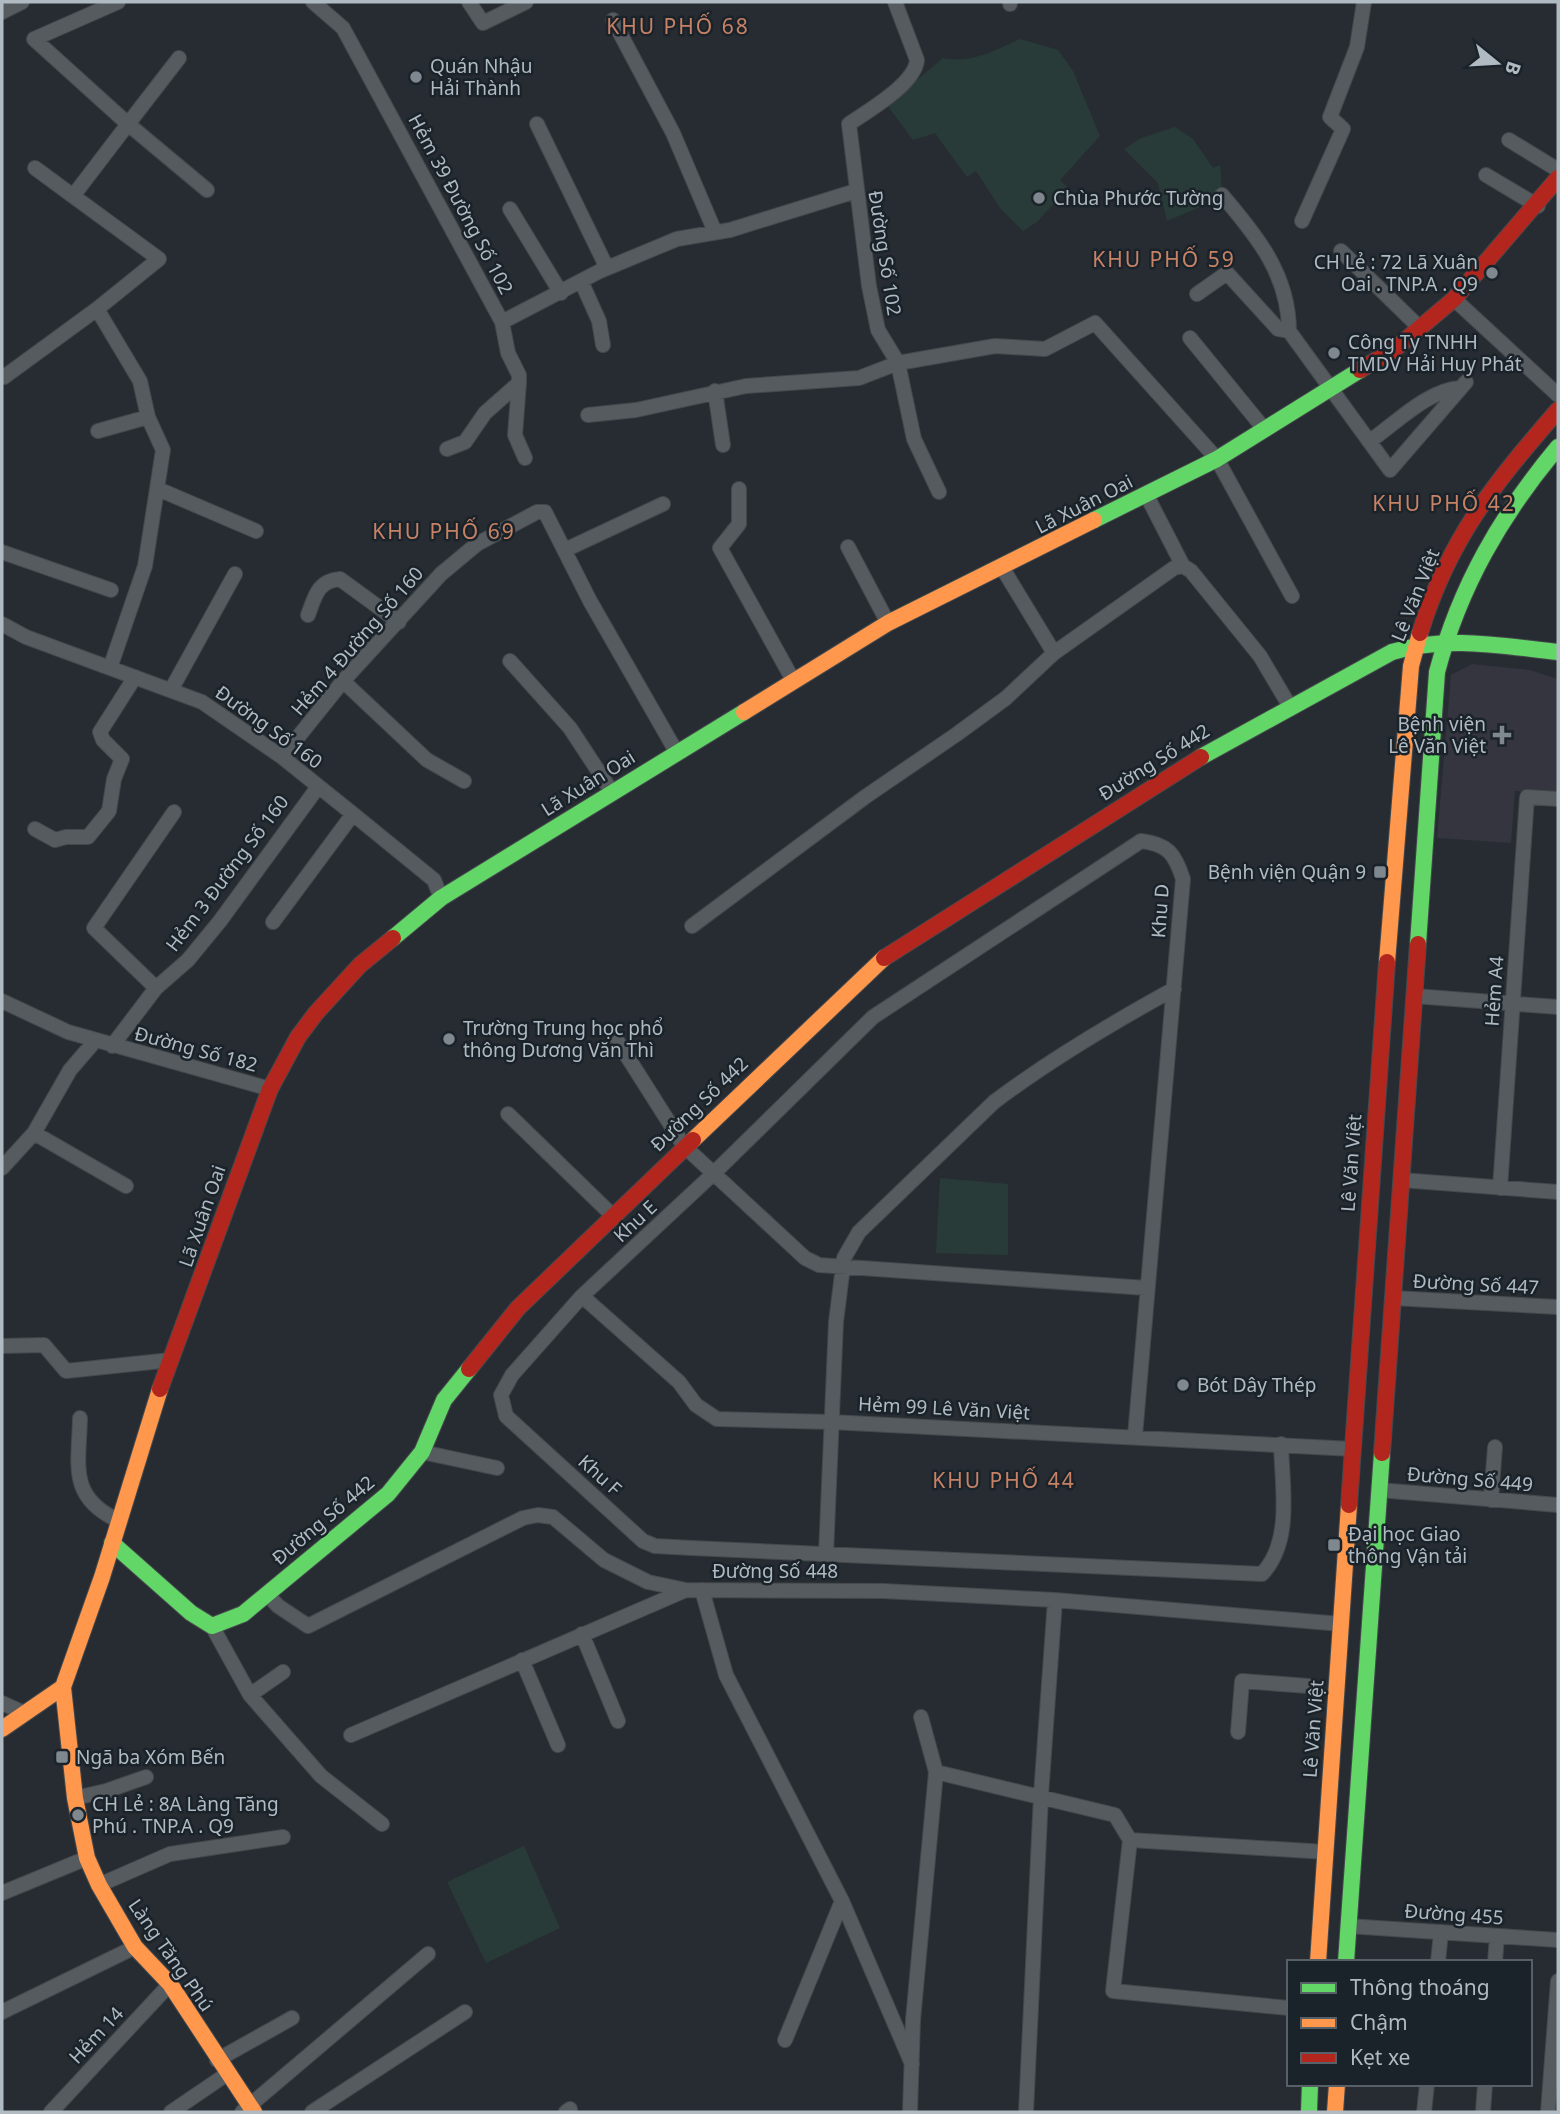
<svg xmlns="http://www.w3.org/2000/svg" width="1560" height="2114" font-family="'Noto Sans',sans-serif">
	<style>
		.medical { fill: #34353e }
		.green { fill: #293b39 }
		.lines { fill: none; stroke-linecap: round; stroke-linejoin: round }
		.street-casing { stroke: #44484c; stroke-width: 16 }
		.fast-casing { stroke: #44484c; stroke-width: 18 }
		.slow-casing { stroke: #44484c; stroke-width: 18 }
		.jam-casing { stroke: #44484c; stroke-width: 18 }
		.street { stroke: #565b5f; stroke-width: 14 }
		.fast { stroke: #63d668; stroke-width: 16 }
		.slow { stroke: #ff974d; stroke-width: 16 }
		.jam { stroke: #b3261e; stroke-width: 16 }
		.poi-dot { fill: #80888f; stroke: #1b232a; stroke-width: 2.5 }
		.labels { text-anchor: middle; stroke-width: 5; stroke-linejoin: round; paint-order: stroke }
		.poi-label { font-size: 19px; fill: #b0bac2; stroke: #1b232a; text-anchor: start }
		.street-label { font-size: 19px; fill: #b0bac2; stroke: #1b232a }
		.neighbourhood-label { font-size: 21px; letter-spacing: 2px; fill: #c78266; stroke: #1b232a }
	</style>
	<rect width="100%" height="100%" fill="#262c31"/>
	<path class="medical" d="M1472 664 1530 670 1558 679V795L1515 791 1511 843 1437 838 1451 675Z"/>
	<path class="green" d="M1020 39 1058 50 1073 71 1100 136 1060 180 1068 188 1038 221 1023 231 1000 208 976 171 967 177 935 133 913 140 887 105 943 58C971 64 995 50 1020 39Z
		M1175 127 1193 139 1213 168 1220 165 1222 190 1202 206 1167 221 1158 183 1124 149 1141 138Z
		M940 1178 1008 1184V1255L936 1253Z
		M524 1846 560 1928 486 1963 447 1882Z"/>
	<g class="lines">
		<defs>
			<path id="street" d="M313 2 343 28 502 322 600 271 677 239 730 230 856 191
				M469 2 483 23 526 2
				M895 2 917 60C915 84 869 110 849 124L869 286 878 330 898 363 995 346 1045 349 1095 323 1217 459 1292 596
				M1010 2V4
				M2 12 22 2
				M613 20 673 133 715 232
				M179 58 128 124 207 190
				M537 124 607 268
				M1509 140 1558 170
				M35 168 73 196
				M1486 175 1538 206
				M1222 195C1257 236 1289 275 1289 331
				M510 209 561 293
				M1302 221 1343 129 1330 117 1357 47 1364 2
				M1341 251 1421 329
				M581 281 599 321 603 345
				M1197 294 1227 273 1278 329 1289 331 1390 470 1466 382
				M1454 299 1558 395
				M1190 338 1265 430
				M4 377 97 309
				M519 383 515 435 525 458
				M715 391 723 445
				M588 415 636 410 746 386 859 378 898 363 914 439 939 492
				M98 431 148 417
				M1370 441C1396 423 1428 390 1460 388
				M447 449 465 442 485 413 519 383V375L508 353 502 322
				M158 489 256 531
				M739 489V524L720 548 793 680
				M1147 496 1183 566 1191 571 1260 656 1289 705
				M848 547 888 623
				M565 550 663 504
				M2 552 111 590
				M1003 569 1054 653
				M308 615C315 597 317 581 340 579L399 622
				M2 624 26 637 202 702 282 757 353 814 434 880 441 898
				M510 661 570 728 612 792
				M110 668 145 566 163 450 148 417 140 381 97 309 159 259 73 196 128 124 34 39 118 2
				M343 681 427 760 464 781
				M171 690 235 574
				M282 757 343 681 441 574 477 544 537 512H545L590 601 677 753
				M35 829 55 840 66 837H88L109 811 114 779 122 759 103 740 100 732 135 677
				M273 922 353 814
				M692 926 865 797 957 734 1006 698 1054 653 1174 568 1183 566
				M156 988 94 928 174 812
				M1414 996 1558 1007
				M2 1001 68 1032 270 1089
				M618 1042 684 1146 805 1258 819 1265 1146 1288
				M112 1046 156 988 188 960 220 921 318 787
				M508 1114 613 1216
				M34 1133 126 1186
				M2 1168 34 1133 70 1070 95 1041
				M1401 1180 1558 1192
				M1500 1188 1527 797 1558 799
				M582 1296 679 1382 696 1405 717 1419 831 1422 1353 1449
				M1393 1298 1558 1307
				M2 1346 44 1345 66 1371 171 1360
				M80 1418C79 1465 68 1496 117 1520
				M1135 1436 1183 879C1175 854 1168 844 1141 841L873 1017 713 1174 582 1296 512 1375 501 1395 506 1416 643 1541 655 1546 692 1548 1262 1574C1293 1541 1282 1487 1281 1444
				M422 1452 497 1468
				M1379 1490 1558 1505
				M1491 1500 1495 1447
				M826 1554 836 1322 844 1258 859 1232 994 1102C1051 1059 1112 1023 1174 989
				M702 1590 726 1675 842 1901 912 2064
				M267 1594 278 1606 308 1626 523 1518 538 1515 553 1517 604 1560 648 1582 686 1590 883 1591 1055 1600 1341 1624
				M212 1626 250 1695 283 1672
				M582 1634 618 1721
				M522 1660 558 1745
				M250 1695 321 1776 382 1824
				M2 1703 22 1712
				M1238 1732 1242 1681 1308 1686
				M351 1735 686 1590
				M936 1772 1115 1815 1130 1840 1113 1991 1289 2008
				M75 1798 106 1791 146 1777
				M1130 1840 1326 1852
				M99 1885 170 1854 283 1837
				M2 1893 87 1858
				M1348 1926 1558 1940
				M1438 1962 1441 1932
				M1495 1962 1497 1936
				M2 2012 135 1947
				M785 2040 842 1901
				M217 2060 292 2018
				M51 2112 170 1984
				M171 2112 227 2074
				M242 2112 428 1954
				M312 2112 465 2012
				M566 2112 570 2109
				M910 2112 913 2020 936 1772 921 1717
				M1026 2112 1041 1795 1055 1600
				M1424 2112 1427 2084
				M1483 2112 1485 2084
				M1548 2112 1558 1981"/>
			<path id="fast" d="M1094 520 1217 459 1360 370
				M1201 757 1392 652C1447 635 1502 646 1558 652
				M393 938 441 898 744 712
				M1418 944 1437 672C1460 586 1501 515 1558 447
				M112 1543 191 1613 212 1626 243 1614 388 1494 422 1452 444 1400 469 1369
				M1346 1962 1382 1453
				M1309 2112 1310 2084"/>
			<path id="slow" d="M744 712 888 623 1094 520
				M1387 962 1411 666 1420 633
				M693 1140 884 958
				M63 1687 75 1798 87 1858 99 1885 135 1947 170 1984 254 2112
				M2 1729 63 1687 102 1577 160 1389
				M1318 1962 1349 1505
				M1335 2112 1337 2084"/>
			<path id="jam" d="M1360 370 1396 348 1454 299 1558 178
				M1420 633C1449 538 1494 484 1558 410
				M884 958 1201 757
				M469 1369 518 1308 693 1140
				M160 1389 270 1089 298 1037 316 1013 360 965 393 938
				M1382 1453 1418 944
				M1349 1505 1387 962"/>
		</defs>
		<use href="#street" class="street-casing"/>
		<use href="#fast" class="fast-casing"/>
		<use href="#slow" class="slow-casing"/>
		<use href="#jam" class="jam-casing"/>
		<use href="#street" class="street"/>
		<use href="#fast" class="fast"/>
		<use href="#slow" class="slow"/>
		<use href="#jam" class="jam"/>
	</g>
	<g class="poi-dot">
		<circle cx="416" cy="77" r="7"/>
		<circle cx="1039" cy="198" r="7"/>
		<circle cx="1492" cy="273" r="7"/>
		<circle cx="1334" cy="353" r="7"/>
		<path d="M1498.5 724.5h7v7h7v7h-7v7h-7v-7h-7v-7h7z"/>
		<rect x="1373" y="865" width="14" height="14" rx="3.5"/>
		<circle cx="449" cy="1039" r="7"/>
		<circle cx="1183" cy="1385" r="7"/>
		<rect x="1327" y="1538" width="14" height="14" rx="3.5"/>
		<rect x="55" y="1750" width="14" height="14" rx="3.5"/>
		<circle cx="78" cy="1815" r="7"/>
	</g>
	<g class="labels">
		<g class="poi-label">
			<text x="430" y="73">Quán Nhậu<tspan x="430" dy="22">Hải Thành</tspan></text>
			<text x="1053" y="205">Chùa Phước Tường</text>
			<text x="1478" y="269" text-anchor="end">CH Lẻ : 72 Lã Xuân<tspan x="1478" dy="22">Oai . TNP.A . Q9</tspan></text>
			<text x="1348" y="349">Công Ty TNHH<tspan x="1348" dy="22">TMDV Hải Huy Phát</tspan></text>
			<text x="1486" y="731" text-anchor="end">Bệnh viện<tspan x="1486" dy="22">Lê Văn Việt</tspan></text>
			<text x="1366" y="879" text-anchor="end">Bệnh viện Quận 9</text>
			<text x="463" y="1035">Trường Trung học phổ<tspan x="463" dy="22">thông Dương Văn Thì</tspan></text>
			<text x="1197" y="1392">Bót Dây Thép</text>
			<text x="1348" y="1541">Đại học Giao<tspan x="1348" dy="22">thông Vận tải</tspan></text>
			<text x="76" y="1764">Ngã ba Xóm Bến</text>
			<text x="92" y="1811">CH Lẻ : 8A Làng Tăng<tspan x="92" dy="22">Phú . TNP.A . Q9</tspan></text>
		</g>
		<g class="street-label">
			<text transform="translate(461 204) rotate(62)" y="7">Hẻm 39 Đường Số 102</text>
			<text transform="translate(885 253) rotate(81)" y="7">Đường Số 102</text>
			<text transform="translate(1084 504) rotate(-27)" y="7">Lã Xuân Oai</text>
			<text transform="translate(1415 595) rotate(-68)" y="7">Lê Văn Việt</text>
			<text transform="translate(357 641) rotate(-49)" y="7">Hẻm 4 Đường Số 160</text>
			<text transform="translate(269 727) rotate(36)" y="7">Đường Số 160</text>
			<text transform="translate(1154 762) rotate(-32)" y="7">Đường Số 442</text>
			<text transform="translate(588 783) rotate(-32)" y="7">Lã Xuân Oai</text>
			<text transform="translate(227 873) rotate(-53)" y="7">Hẻm 3 Đường Số 160</text>
			<text transform="translate(1160 911) rotate(-86)" y="7">Khu D</text>
			<text transform="translate(1494 991) rotate(-86)" y="7">Hẻm A4</text>
			<text transform="translate(196 1049) rotate(15)" y="7">Đường Số 182</text>
			<text transform="translate(699 1104) rotate(-44)" y="7">Đường Số 442</text>
			<text transform="translate(1351 1163) rotate(-86)" y="7">Lê Văn Việt</text>
			<text transform="translate(202 1216) rotate(-71)" y="7">Lã Xuân Oai</text>
			<text transform="translate(635 1221) rotate(-43)" y="7">Khu E</text>
			<text transform="translate(1476 1284) rotate(3)" y="7">Đường Số 447</text>
			<text transform="translate(944 1408) rotate(3)" y="7">Hẻm 99 Lê Văn Việt</text>
			<text transform="translate(600 1475) rotate(42)" y="7">Khu F</text>
			<text transform="translate(1470 1479) rotate(5)" y="7">Đường Số 449</text>
			<text transform="translate(323 1520) rotate(-40)" y="7">Đường Số 442</text>
			<text x="775" y="1578">Đường Số 448</text>
			<text transform="translate(1313 1729) rotate(-86)" y="7">Lê Văn Việt</text>
			<text transform="translate(1454 1914) rotate(4)" y="7">Đường 455</text>
			<text transform="translate(171 1955) rotate(55)" y="7">Làng Tăng Phú</text>
			<text transform="translate(96 2035) rotate(-47)" y="7">Hẻm 14</text>
		</g>
		<g class="neighbourhood-label">
			<text x="678" y="34">KHU PHỐ 68</text>
			<text x="1164" y="267">KHU PHỐ 59</text>
			<text x="1444" y="511">KHU PHỐ 42</text>
			<text x="444" y="539">KHU PHỐ 69</text>
			<text x="1004" y="1488">KHU PHỐ 44</text>
		</g>
	</g>
	<rect width="1560" height="2114" fill="none" stroke="#b0bac2" stroke-width="7"/>
	<rect x="1287" y="1960" width="245" height="126" fill="#1b232a" stroke="#575f67" stroke-width="2"/>
	<rect x="1301" y="1983" width="35" height="10" fill="#63d668" stroke="#575f67" stroke-width="2"/>
	<text x="1350" y="1995" font-size="21" fill="#b0bac2">Thông thoáng</text>
	<rect x="1301" y="2018" width="35" height="10" fill="#ff974d" stroke="#575f67" stroke-width="2"/>
	<text x="1350" y="2030" font-size="21" fill="#b0bac2">Chậm</text>
	<rect x="1301" y="2053" width="35" height="10" fill="#b3261e" stroke="#575f67" stroke-width="2"/>
	<text x="1350" y="2065" font-size="21" fill="#b0bac2">Kẹt xe</text>
	<g transform="translate(1497 63) rotate(108)" stroke="#1b232a" stroke-width="5" paint-order="stroke">
	<path d="M0-5L12 26L0 18L-12 26Z" fill="#b0bac2"/>
	<text y="-10" font-size="19" font-weight="bold" text-anchor="middle" fill="#b0bac2">B</text>
	</g>
</svg>
